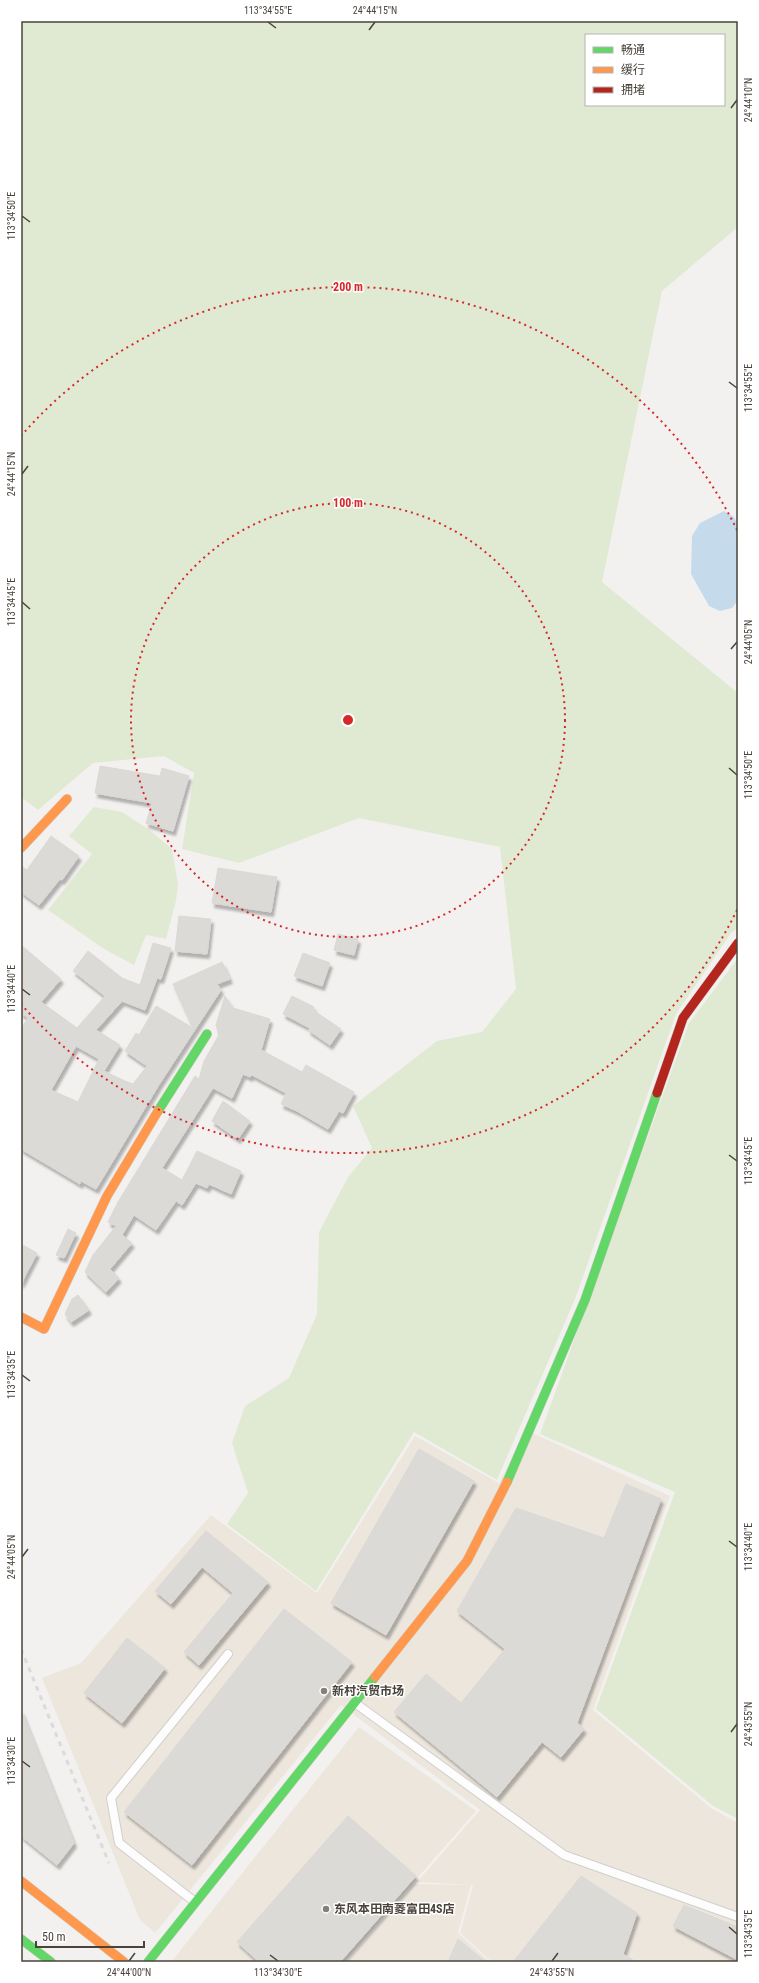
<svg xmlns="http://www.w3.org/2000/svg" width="759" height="1983" font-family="'Roboto Condensed','Noto Sans SC',sans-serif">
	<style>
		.commercial { fill: #ece6dd }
		.green { fill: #e0ead2; fill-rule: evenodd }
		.water { fill: #c5dbec }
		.building { fill: #dcdad7; stroke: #dbd8d5; fill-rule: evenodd; filter: url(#shadow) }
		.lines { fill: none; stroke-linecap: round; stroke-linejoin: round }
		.lane-casing { stroke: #d1cfcc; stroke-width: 10 }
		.fast-casing { stroke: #d1cec6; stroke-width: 10 }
		.slow-casing { stroke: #d1cec6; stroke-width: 10 }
		.jam-casing { stroke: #d1cec6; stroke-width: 10 }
		.lane { stroke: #fdfdfd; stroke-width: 8 }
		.fast { stroke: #63d668; stroke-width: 9 }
		.slow { stroke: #ff974d; stroke-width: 9 }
		.jam { stroke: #b3261e; stroke-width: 9 }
		.rail { stroke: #dbdbdb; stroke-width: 3; stroke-dasharray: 5 5; stroke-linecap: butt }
		.ticks { fill: none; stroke: #49433b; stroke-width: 1.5 }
		.ring { fill: none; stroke: #d62828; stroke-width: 2; stroke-dasharray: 2 4 }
		.poi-dot { fill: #84807a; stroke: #fff; stroke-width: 1.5 }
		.labels { text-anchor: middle; stroke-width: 3; stroke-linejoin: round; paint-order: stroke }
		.poi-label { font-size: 12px; font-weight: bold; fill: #49433b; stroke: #fff; text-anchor: start }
		.centre { fill: #d62828; stroke: #fff; stroke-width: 2 }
		.ring-label { font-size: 12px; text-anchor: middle; font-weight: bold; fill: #d62828; stroke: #fff; stroke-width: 3; stroke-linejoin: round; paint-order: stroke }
		.neatline { fill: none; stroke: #49433b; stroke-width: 1.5 }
		.ticks-label { font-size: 10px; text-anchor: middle; fill: #49433b }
	</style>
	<defs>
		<filter id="shadow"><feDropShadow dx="2.5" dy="4.5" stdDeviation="1" flood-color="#0004"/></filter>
	</defs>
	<rect width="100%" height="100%" fill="#f3f1ef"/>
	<path class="commercial" d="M526 1430 670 1496 593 1710 711 1808 738 1823V1962H492L460 1933 473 1885 417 1882 480 1810 341 1705 155 1933 140 1920 42 1678 81 1663 211 1515 317 1593 415 1436 499 1483Z
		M359 1727 476 1811 344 1962H171Z
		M414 1884 471 1885 458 1933 490 1962H347Z"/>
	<path class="green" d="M21 21H738V227L662 291 602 582 738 693V928L731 933 676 1014 575 1299 497 1480 414 1432 316 1591 227 1524 248 1493 232 1443 245 1406 289 1378 317 1314 319 1232 348 1177 372 1148 353 1106 437 1041 482 1032 516 989 500 847 359 818 239 863 182 849 194 773 164 756 93 763 38 810 21 797ZM586 35H724V105H586Z
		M94 807 122 812 151 831 172 849 178 884 176 901 166 939 146 935 134 965 104 949 48 910 92 854 69 836Z
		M738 958V1819L713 1806 596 1709 675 1492 540 1434 689 1023Z"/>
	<path class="water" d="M724 511 734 517 738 525V600L732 608 720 611 709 606 691 574 692 536 700 523Z"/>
	<path class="building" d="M100 766 160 776 162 768 189 776 173 831 146 823 152 803 95 793Z
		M51 836 79 856 62 880 60 879 39 905 21 892V866L27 870Z
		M218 868 277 877 271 912 212 903Z
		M179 916 211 919 207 954 175 951Z
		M338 934 358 939 354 955 334 950Z
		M153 943 171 948 161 979 157 978 145 1010 122 1001 96 1030 120 1045 104 1071 125 1081 133 1084 147 1066 125 1051 136 1033 139 1035 156 1006 193 1028 173 984 222 962 230 979 217 984 221 990 160 1083 96 1189 81 1181 80 1184 21 1149V1029L28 1018 21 1013V945L61 979 41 1002 77 1028 105 996 73 971 88 951 122 978 140 985ZM76 1046 99 1059 78 1102 51 1090Z
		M303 953 330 963 322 986 294 976Z
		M225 996 233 1008 270 1019 261 1050 302 1072 306 1065 354 1092 343 1113 339 1111 328 1129 297 1111 281 1104 286 1093 252 1075 250 1077 243 1074 232 1098 213 1088 162 1168 182 1180 197 1151 241 1171 231 1194 209 1184 207 1188 196 1183 182 1205 176 1201 156 1230 134 1215 122 1235 132 1243 110 1269 119 1278 106 1292 85 1272 93 1255 116 1226 108 1222 118 1202 195 1076 199 1079 204 1061 219 1035 216 1025Z
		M292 996 314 1007 313 1010 341 1029 330 1045 308 1030 310 1028 283 1014Z
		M223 1101 250 1121 238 1139 212 1121Z
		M68 1229 76 1233 64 1258 56 1255Z
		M21 1244 37 1253 21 1284Z
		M78 1295 89 1310 71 1322 65 1314 72 1299Z
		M419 1449 474 1481 386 1635 331 1603Z
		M626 1484 661 1499 577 1723 584 1729 561 1757 542 1742 497 1797 394 1712 426 1674 461 1703 505 1649 457 1611 516 1508 604 1538Z
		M206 1531 268 1582 199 1665 184 1652 233 1593 202 1567 171 1604 155 1591Z
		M284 1609 352 1662 192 1865 124 1812Z
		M127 1638 165 1668 122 1723 84 1693Z
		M21 1710 74 1843 57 1865 21 1836Z
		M348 1816 416 1876 340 1962H259L237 1942Z
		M581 1876 637 1913 623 1954 636 1962H513Z
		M684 1905 738 1927V1960L673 1926Z
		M458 1939 486 1962H448Z"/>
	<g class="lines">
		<defs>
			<path id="lane" d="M355 1703 564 1855 738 1917
				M195 1902 119 1843 111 1798 228 1654"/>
			<path id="fast" d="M158 1111 207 1034
				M507 1482 585 1300 657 1093
				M21 1939 51 1962
				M148 1962 375 1677"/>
			<path id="slow" d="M21 848 67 799
				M21 1317 44 1329 107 1196 158 1111
				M375 1677 467 1561 507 1482
				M21 1881 124 1962"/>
			<path id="jam" d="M657 1093 683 1018 738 943"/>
		</defs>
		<use href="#lane" class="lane-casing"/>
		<use href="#fast" class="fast-casing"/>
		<use href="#slow" class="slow-casing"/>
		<use href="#jam" class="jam-casing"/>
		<use href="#lane" class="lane"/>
		<use href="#fast" class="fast"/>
		<use href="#slow" class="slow"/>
		<use href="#jam" class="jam"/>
		<path class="rail" d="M21 1649 109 1863"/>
	</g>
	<path class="ticks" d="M268 22 276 28M369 30 375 22M731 108 737 100M22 216 30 222M729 382 737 388M22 474 28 466M22 602 30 609M731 649 737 642M729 768 737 775M22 989 30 995M729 1155 737 1161M22 1375 30 1381M729 1541 737 1547M22 1557 28 1549M731 1732 737 1724M22 1761 30 1767M729 1927 737 1934M270 1955 278 1961M129 1961 135 1953M552 1961 558 1953"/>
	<g class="ring">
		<circle cx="348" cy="720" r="217"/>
		<path d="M737 910A433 433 0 0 1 21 1004M21 436A433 433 0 0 1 737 530"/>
	</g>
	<g class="poi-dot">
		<circle cx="324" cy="1691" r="4"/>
		<circle cx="326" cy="1909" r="4"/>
	</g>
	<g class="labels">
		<g class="poi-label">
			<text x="332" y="1695">新村汽贸市场</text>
			<text x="334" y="1913">东风本田南菱富田4S店</text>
		</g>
	</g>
	<circle cx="348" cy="720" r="6" class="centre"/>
	<g class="ring-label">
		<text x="348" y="291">200 m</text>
		<text x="348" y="507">100 m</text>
	</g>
	<rect width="759" height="1983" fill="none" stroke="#ffffff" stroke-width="44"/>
	<rect x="585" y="34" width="140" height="72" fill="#ffffff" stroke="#b6b4b1"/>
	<rect x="593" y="47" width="20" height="6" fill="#63d668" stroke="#b6b4b1"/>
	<text x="621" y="54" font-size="12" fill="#49433b">畅通</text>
	<rect x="593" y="67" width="20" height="6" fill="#ff974d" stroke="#b6b4b1"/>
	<text x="621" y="74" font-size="12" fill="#49433b">缓行</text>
	<rect x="593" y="87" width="20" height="6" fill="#b3261e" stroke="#b6b4b1"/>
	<text x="621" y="94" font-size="12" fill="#49433b">拥堵</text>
	<path d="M36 1941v6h108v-6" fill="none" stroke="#49433b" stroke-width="2"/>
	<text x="42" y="1941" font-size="12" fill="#49433b" stroke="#ffffff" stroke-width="3" paint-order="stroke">50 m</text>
	<rect x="22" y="22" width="715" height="1939" class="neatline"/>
	<g class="ticks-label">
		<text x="268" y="14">113°34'55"E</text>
		<text x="375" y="14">24°44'15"N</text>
		<text transform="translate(748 100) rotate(-90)" y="4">24°44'10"N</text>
		<text transform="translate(11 216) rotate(-90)" y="4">113°34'50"E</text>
		<text transform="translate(748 388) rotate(-90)" y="4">113°34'55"E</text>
		<text transform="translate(11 474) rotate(-90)" y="4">24°44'15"N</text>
		<text transform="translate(11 602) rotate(-90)" y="4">113°34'45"E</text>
		<text transform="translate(748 642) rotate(-90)" y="4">24°44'05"N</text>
		<text transform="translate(748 775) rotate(-90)" y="4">113°34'50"E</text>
		<text transform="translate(11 989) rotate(-90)" y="4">113°34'40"E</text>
		<text transform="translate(748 1161) rotate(-90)" y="4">113°34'45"E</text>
		<text transform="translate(11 1375) rotate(-90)" y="4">113°34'35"E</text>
		<text transform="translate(748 1547) rotate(-90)" y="4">113°34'40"E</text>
		<text transform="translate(11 1557) rotate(-90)" y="4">24°44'05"N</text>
		<text transform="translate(748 1724) rotate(-90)" y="4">24°43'55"N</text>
		<text transform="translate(11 1761) rotate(-90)" y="4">113°34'30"E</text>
		<text transform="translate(748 1934) rotate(-90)" y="4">113°34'35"E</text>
		<text x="129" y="1976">24°44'00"N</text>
		<text x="278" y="1976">113°34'30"E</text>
		<text x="552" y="1976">24°43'55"N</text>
	</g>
</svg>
